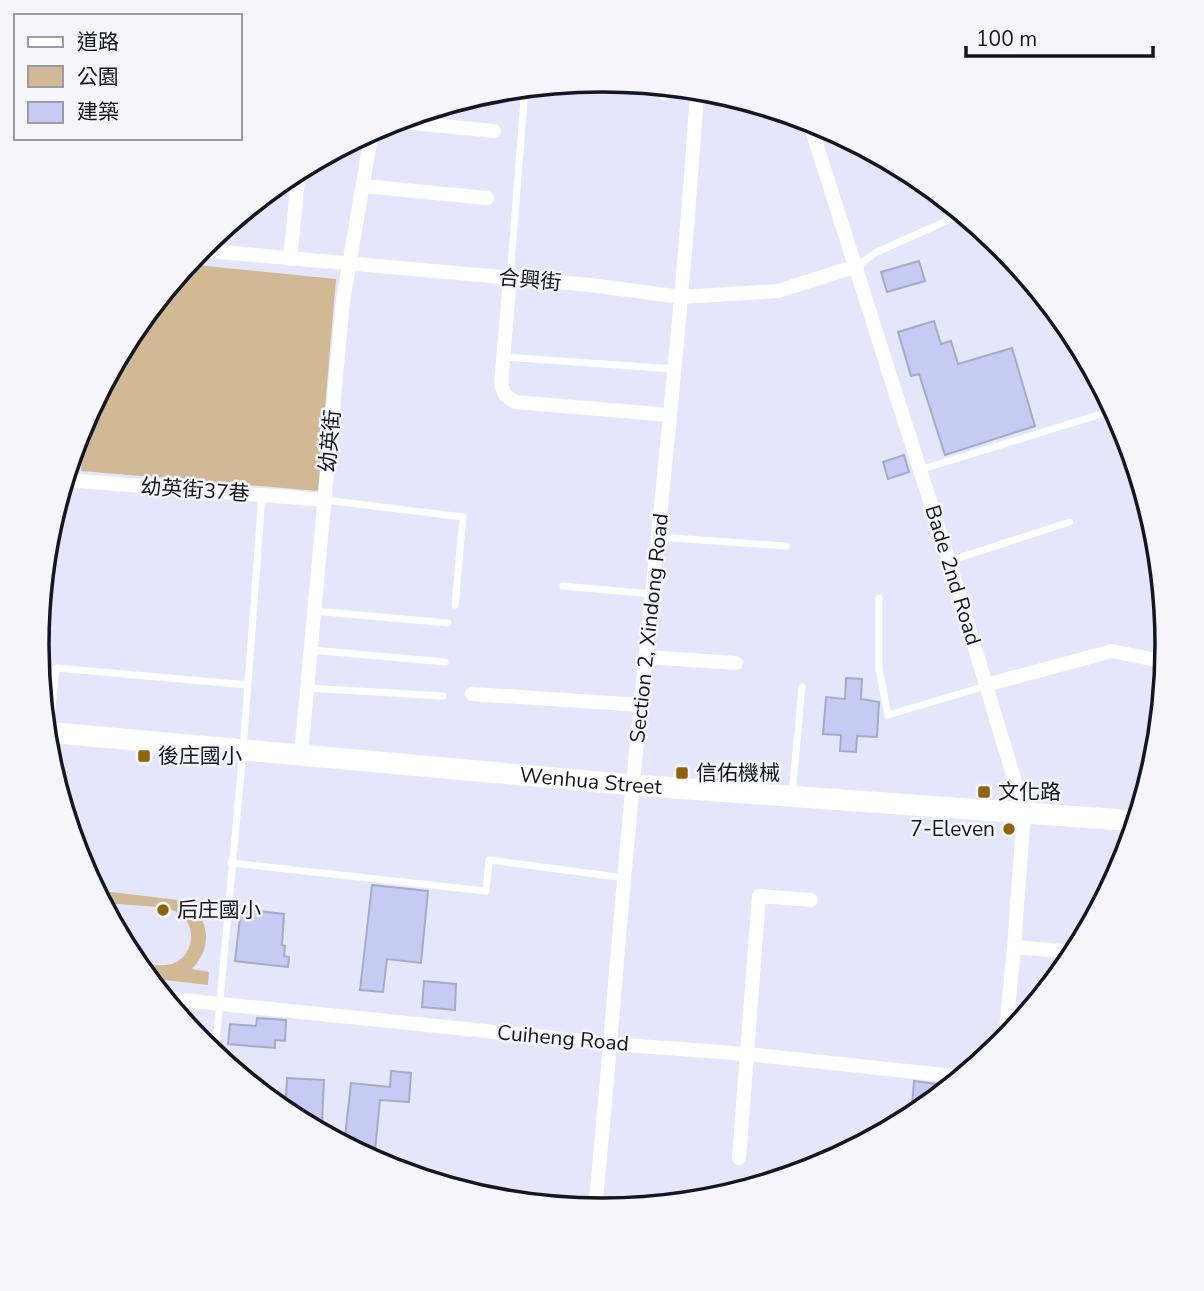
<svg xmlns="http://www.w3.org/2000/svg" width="1204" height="1291" font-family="'Nunito Sans','Noto Sans TC',sans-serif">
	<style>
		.green { fill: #d2b996 }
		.building { fill: #c6cbf4; stroke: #a7aac3; stroke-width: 2 }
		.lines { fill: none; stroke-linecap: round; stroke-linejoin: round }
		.lane { stroke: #fff; stroke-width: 7 }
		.street { stroke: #fff; stroke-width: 14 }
		.secondary { stroke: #fff; stroke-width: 21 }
		.poi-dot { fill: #8f630b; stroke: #f5f5fb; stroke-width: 2.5 }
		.labels { text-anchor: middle; stroke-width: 5; stroke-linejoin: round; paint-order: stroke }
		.street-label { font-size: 21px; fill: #15161f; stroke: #f5f5fb }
		.poi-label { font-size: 21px; fill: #15161f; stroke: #f5f5fb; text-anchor: start }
		.rim { fill: none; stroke: #15161f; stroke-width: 3.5 }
	</style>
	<rect width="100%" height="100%" fill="#e4e7fc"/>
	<path class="green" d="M187 264 336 279 318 491 81 471 85 419 132 331Z
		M95 890 186 901C210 919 213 947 192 969L209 972 208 985 147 978 135 963C146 964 161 967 172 964 195 956 198 924 177 912 164 905 119 905 102 903Z"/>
	<path class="building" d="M919 261 925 281 887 292 881 272Z
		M934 321 941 344 951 341 958 364 1012 348 1035 426 945 455 919 374 911 376 898 332Z
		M904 455 909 472 888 479 883 462Z
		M846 678 862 679 861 699 879 702 877 737 857 736 856 752 840 751 841 735 823 734 826 697 845 699Z
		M372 885 428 891 421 963 387 959 383 992 360 990Z
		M241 909 284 914 282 945 285 946 284 956 289 957 288 967 235 961Z
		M424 981 456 984 455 1010 422 1007Z
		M257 1018 286 1020 285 1041 275 1040V1048L228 1044 230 1024 256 1026Z
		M391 1071 411 1073 409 1102 380 1100 374 1161 344 1146 351 1083 390 1087Z
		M287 1078 324 1080 322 1123 301 1122 285 1113Z
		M914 1081 952 1086 911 1118Z"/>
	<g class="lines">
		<path class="lane" d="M663 86 664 97
			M815 139 835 132
			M857 266 877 252 962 214
			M510 278 525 88
			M503 357 674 369
			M920 470 1114 410
			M325 500 463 517 455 605
			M658 537 786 546
			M949 561 1070 522
			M563 586 652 594
			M879 598V669L888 715 986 686
			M314 611 448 623
			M311 650 445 662
			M307 688 443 696
			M50 730 56 668 248 685
			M792 795 802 687
			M231 863 486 891 489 860 625 878
			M215 1055 243 750 262 495"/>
		<path class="street" d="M392 121 494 131
			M809 121 949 561 1024 812 1014 947 1005 1041
			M363 186 487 198
			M199 250 590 285 682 297 778 291 857 266
			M290 259 299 170
			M510 278 501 385 505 395 515 402 670 415
			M64 480 325 500
			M646 657 736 663
			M986 685 1112 651 1166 662
			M472 694 641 705
			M301 754 343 301 372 130
			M1014 947 1076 952
			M164 998 612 1044 747 1054 963 1077
			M739 1158 759 896 811 900
			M595 1210C609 1068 619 925 633 783 655 557 681 332 696 106"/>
		<path class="secondary" id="s1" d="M45 732 633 785 1137 821"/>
	</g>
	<g class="poi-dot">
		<rect x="137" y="749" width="14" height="14" rx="3.5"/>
		<rect x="675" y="766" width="14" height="14" rx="3.5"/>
		<rect x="977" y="785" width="14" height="14" rx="3.5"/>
		<circle cx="1009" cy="829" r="7"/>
		<circle cx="163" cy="910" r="7"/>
	</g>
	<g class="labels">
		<g class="street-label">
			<text transform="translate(530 280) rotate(5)" y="7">合興街</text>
			<text transform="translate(330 441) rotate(-85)" y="7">幼英街</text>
			<text transform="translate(195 490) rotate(4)" y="7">幼英街37巷</text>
			<text transform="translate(953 575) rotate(73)" y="7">Bade 2nd Road</text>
			<text transform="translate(649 628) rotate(-84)" y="7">Section 2, Xindong Road</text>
			<text dy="7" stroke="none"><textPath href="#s1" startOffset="548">Wenhua Street</textPath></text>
			<text transform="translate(563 1038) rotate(5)" y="7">Cuiheng Road</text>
		</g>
		<g class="poi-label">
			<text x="158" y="763">後庄國小</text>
			<text x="696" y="780">信佑機械</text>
			<text x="998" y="799">文化路</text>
			<text x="995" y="836" text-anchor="end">7-Eleven</text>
			<text x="177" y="917">后庄國小</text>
		</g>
	</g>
	<path d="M0 0H1204V1291H0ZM49 645a553 553 0 1 1 1106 0a553 553 0 1 1-1106 0Z" fill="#f5f5fb" fill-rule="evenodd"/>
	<path class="rim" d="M49 645a553 553 0 1 1 1106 0a553 553 0 1 1-1106 0Z"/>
	<rect x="14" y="14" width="228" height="126" fill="#f5f5fb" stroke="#9b9ca3" stroke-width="2"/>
	<rect x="28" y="37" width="35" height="10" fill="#ffffff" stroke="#9b9ca3" stroke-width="2"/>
	<text x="77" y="49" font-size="21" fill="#15161f">道路</text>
	<rect x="28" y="66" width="35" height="21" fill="#d2b996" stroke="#9b9ca3" stroke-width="2"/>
	<text x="77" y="84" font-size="21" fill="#15161f">公園</text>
	<rect x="28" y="102" width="35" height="21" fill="#c6cbf4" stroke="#9b9ca3" stroke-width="2"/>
	<text x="77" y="119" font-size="21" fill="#15161f">建築</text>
	<path d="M966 46v10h187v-10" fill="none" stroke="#15161f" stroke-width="3.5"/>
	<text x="976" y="46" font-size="21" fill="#15161f" stroke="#f5f5fb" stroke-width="5" paint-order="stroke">100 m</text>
</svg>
